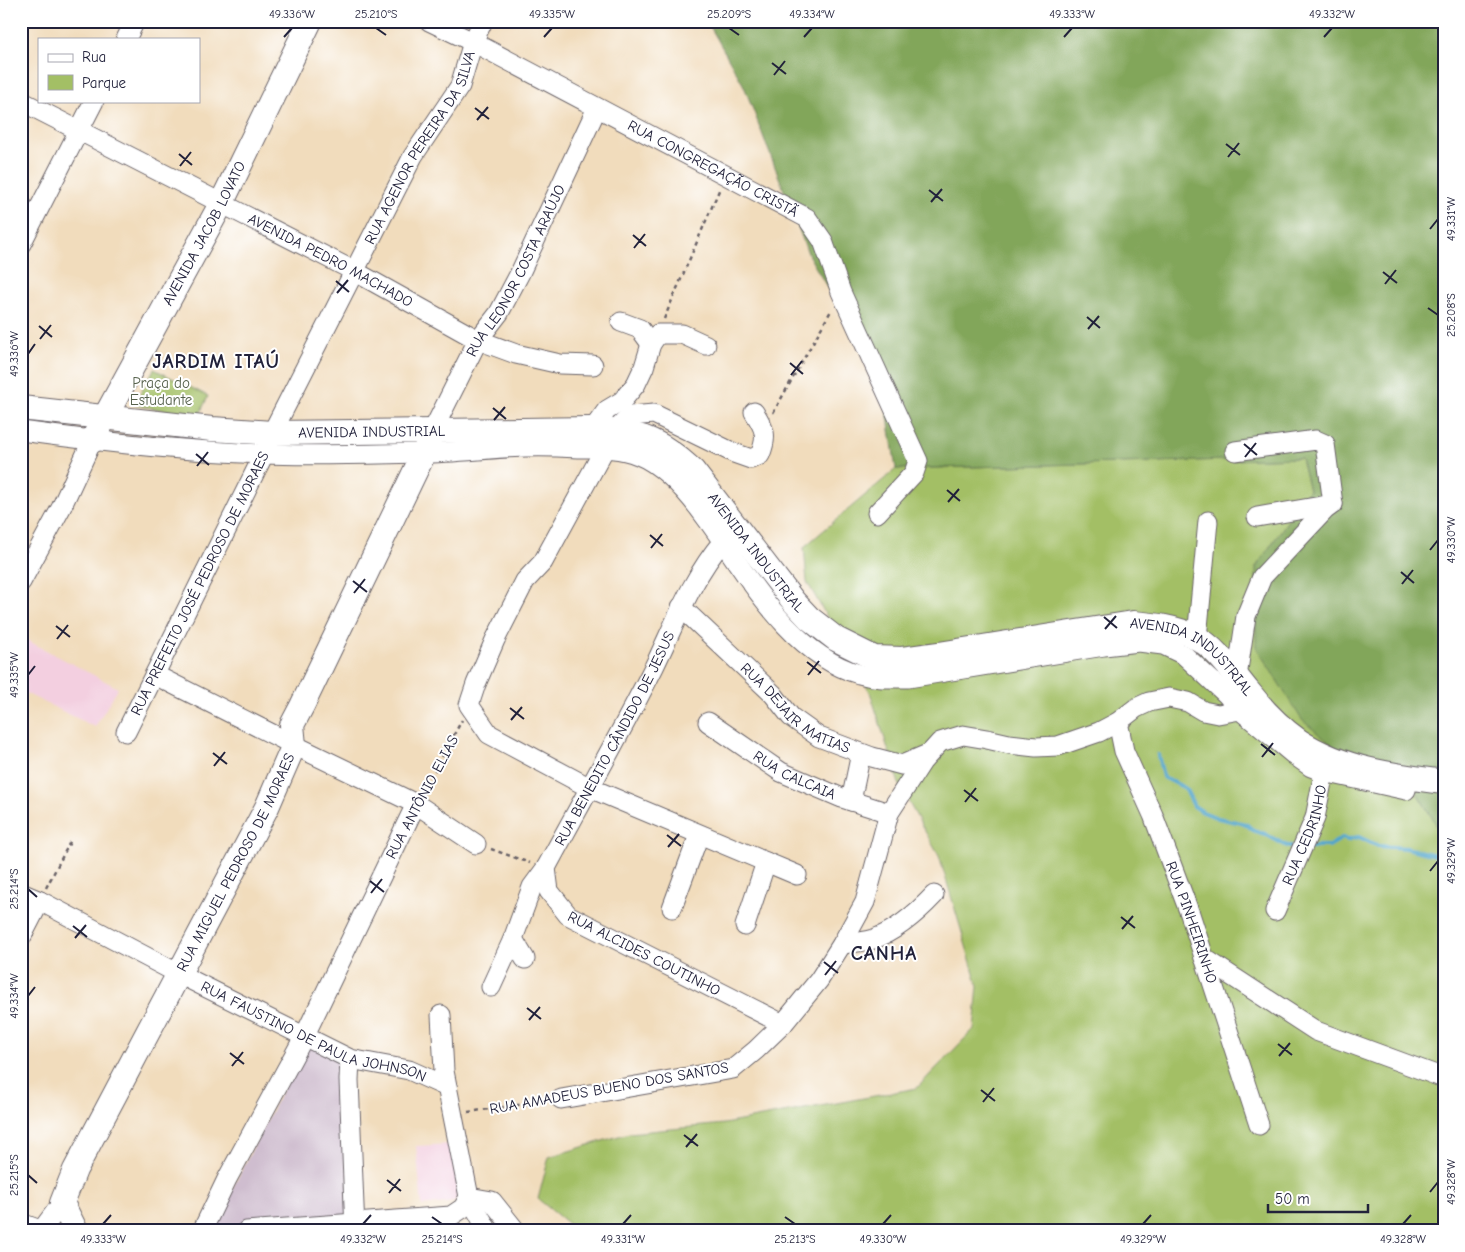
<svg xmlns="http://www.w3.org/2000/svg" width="1465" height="1252" font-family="'Comic Neue',sans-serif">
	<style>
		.built { fill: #f3cfe0 }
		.industrial { fill: #cfbdcf }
		.green { fill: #a3bf65; stroke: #627050 }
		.forest { fill: #82a65a; stroke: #52644a }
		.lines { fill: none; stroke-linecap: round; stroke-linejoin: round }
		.stream { stroke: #4fa5cc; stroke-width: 4 }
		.minor-casing { stroke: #6a6368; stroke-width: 21 }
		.major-casing { stroke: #6a6368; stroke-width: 26 }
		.path { stroke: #6a6368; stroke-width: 2.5; stroke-dasharray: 4 4; stroke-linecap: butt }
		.minor { stroke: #fff; stroke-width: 19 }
		.major { stroke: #fff; stroke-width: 24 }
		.ticks { fill: none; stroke: #22223b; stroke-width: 2 }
		.labels { text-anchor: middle; stroke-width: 4; stroke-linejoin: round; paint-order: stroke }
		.street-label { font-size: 15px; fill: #22223b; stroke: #fff }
		.park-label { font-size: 15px; fill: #56614c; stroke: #fff }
		.district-label { font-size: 20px; font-weight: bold; letter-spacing: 1px; fill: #22223b; stroke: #fff }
		.neatline { fill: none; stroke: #22223b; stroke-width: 2 }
		.ticks-label { font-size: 12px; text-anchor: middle; fill: #22223b }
	</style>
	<rect width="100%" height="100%" fill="#fff"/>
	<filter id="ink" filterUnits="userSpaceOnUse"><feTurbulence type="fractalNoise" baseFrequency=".02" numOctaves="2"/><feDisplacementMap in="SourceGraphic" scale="10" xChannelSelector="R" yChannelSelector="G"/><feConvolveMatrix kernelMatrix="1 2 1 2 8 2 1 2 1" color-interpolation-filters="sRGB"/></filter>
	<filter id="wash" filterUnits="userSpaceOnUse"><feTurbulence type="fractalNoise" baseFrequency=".0096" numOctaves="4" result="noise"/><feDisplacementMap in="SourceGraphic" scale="20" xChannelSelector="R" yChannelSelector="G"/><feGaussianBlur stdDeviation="1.12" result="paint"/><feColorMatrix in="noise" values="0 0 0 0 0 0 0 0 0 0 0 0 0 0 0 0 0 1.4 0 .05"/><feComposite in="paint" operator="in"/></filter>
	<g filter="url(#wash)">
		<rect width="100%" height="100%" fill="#f1dcbc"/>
		<path class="built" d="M21 637 118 688 95 727 21 691Z
			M452 1144 460 1193 454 1202 422 1206 416 1146Z"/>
		<path class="industrial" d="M306 1043 346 1061 350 1221 213 1227Z"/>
		<path class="green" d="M154 369 208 396 199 416 134 405Z
			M1301 458 1309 490 1256 567 1411 783 1436 824 1444 865V1231H577L538 1199 549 1157 629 1133 724 1124 917 1088 974 1029 978 986 939 856 900 787 870 692 807 582 804 547 896 469Z"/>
		<path class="forest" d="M707 21H1444V865L1436 824 1411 783 1354 763 1302 720 1256 647V567L1309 490 1301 458 896 469 883 384 809 256 744 86Z"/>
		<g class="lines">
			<path class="stream" d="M1158 755 1163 777 1185 788 1194 806 1203 812 1218 818 1246 824 1253 830 1265 834 1287 846H1291
				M1309 848 1317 846H1329L1342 838 1348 840 1352 838 1359 837 1378 846 1406 848 1444 857"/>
		</g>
	</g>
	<g filter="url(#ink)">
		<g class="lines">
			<defs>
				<g id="minor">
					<path id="s1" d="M429 21 473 42 807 218 823 241 841 292 918 461 914 473 877 513"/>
					<path d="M126 39 135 21"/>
					<path id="s2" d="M21 101 354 271 478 340 516 354 560 364 593 365"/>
					<path d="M21 244 94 101"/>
					<path d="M621 322 640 329 651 344"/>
					<path d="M593 429 607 410 622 401 636 384 644 367 651 344 658 334H682L706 345"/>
					<path d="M21 431C101 442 182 451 263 454 315 456 369 454 421 453 456 453 490 448 525 447 543 446 561 447 579 448 599 448 619 447 638 455 666 466 692 498 709 522 748 576 791 655 859 674 875 679 891 678 908 678L1104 646 1139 642 1163 645 1184 655 1226 694 1240 710 1294 755 1311 767 1324 772 1406 790"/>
					<path d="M615 431 630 416 654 414 734 453 751 459 760 455C768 436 765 429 754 412"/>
					<path id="s3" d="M432 432 478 340 499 313 520 273 597 108"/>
					<path d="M605 448 543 562 525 581 495 640 476 684 469 705 489 734 590 788 797 875"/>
					<path d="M1235 451 1316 440 1325 444 1333 504 1325 510 1262 577 1246 616 1237 677"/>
					<path d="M1257 517 1333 504"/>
					<path d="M21 582 61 508 92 441"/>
					<path id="s4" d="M681 607 773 694 791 717 819 737 872 757 902 765 928 754"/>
					<path d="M1197 638 1208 521"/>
					<path d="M155 675 294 745 416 804 476 844"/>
					<path id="s5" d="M708 722 781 772 842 798 889 813"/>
					<path id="s6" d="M1118 722 1124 751 1153 815 1190 914 1259 1125"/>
					<path id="s7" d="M126 732 264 454 272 433 413 156 460 86 473 42 483 21"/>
					<path d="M851 801 861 753"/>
					<path id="s8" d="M546 868 549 891 568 915 783 1024"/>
					<path id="s9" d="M21 893 40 901 179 974 350 1059 409 1070 447 1087"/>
					<path d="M672 908 699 835"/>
					<path id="s10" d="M1275 911 1315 818 1324 772 1333 763"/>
					<path d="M745 926 766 862"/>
					<path d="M21 938 40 901"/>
					<path d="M842 944C852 943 864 942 874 939 898 930 917 913 934 895"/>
					<path d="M1204 958 1316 1031 1444 1078"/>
					<path id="s11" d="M525 959 513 939 532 887 546 868C582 801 620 735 654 667 675 624 691 579 723 541"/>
					<path d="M491 987 513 939"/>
					<path d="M441 1015 444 1071 469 1197 488 1231"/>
					<path d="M350 1059 349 1080 355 1231"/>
					<path d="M561 1099 733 1069 756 1050 783 1024 819 980 842 944 865 902 889 813 922 762 940 742 963 735 987 739 1009 744 1036 747 1058 746 1099 732 1118 722 1136 708 1149 702 1169 698 1188 702 1203 711 1218 714 1240 710"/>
					<path d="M469 1197 492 1201 516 1231"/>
					<path d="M21 1223 43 1231"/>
					<path d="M41 1231 62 1203"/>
					<path d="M202 1231 227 1179 304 1037 416 804"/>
					<path d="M246 1231 451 1216 463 1208 469 1197"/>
				</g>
				<g id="major">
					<path id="s12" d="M21 408 212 429 272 433 593 429C640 433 658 438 693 471L794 602 809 618 836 639 874 658 902 659 939 654 1133 623C1154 625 1176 627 1195 637 1215 646 1234 674 1248 691 1263 710 1279 727 1299 741 1342 769 1394 776 1444 782"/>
					<path id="s13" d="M92 441 221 204 310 21"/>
					<path id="s14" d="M76 1231 62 1203 75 1170 267 807 294 745 292 725 302 706 424 453 432 432"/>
				</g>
			</defs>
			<use href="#minor" class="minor-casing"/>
			<use href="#major" class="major-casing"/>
			<path class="path" d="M664 319 720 188
				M773 413 832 309
				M423 792 462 720
				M491 849 530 863
				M46 888 71 840
				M468 1112 547 1101"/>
			<use href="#minor" class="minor"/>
			<use href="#major" class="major"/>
		</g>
	</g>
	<path class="ticks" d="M376 28 386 35M729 28 739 35M284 37 292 28M544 37 552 28M804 37 812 28M1064 37 1072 28M1324 37 1332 28M772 63 786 74M774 75 785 61M475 108 489 119M477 120 488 107M1226 144 1240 155M179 154 192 165M1228 157 1239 143M180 166 191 152M929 190 943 201M931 202 942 189M1430 229 1438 219M633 235 646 246M634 248 645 234M1383 272 1397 283M336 281 349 292M1385 284 1396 270M337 293 348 280M1428 308 1438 315M1087 317 1100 328M39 326 52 337M1088 329 1099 316M40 339 51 325M28 354 35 344M790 363 803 374M791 375 802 361M493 408 506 419M494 420 505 407M1244 444 1257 455M196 454 209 465M1245 457 1256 443M197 466 208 452M947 490 960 501M948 502 959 489M650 535 663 546M651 548 662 534M1430 550 1438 540M1401 572 1414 583M353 581 367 592M1402 584 1413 570M354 593 365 579M1104 617 1117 628M56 626 70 637M1105 629 1116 616M57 639 68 625M807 662 821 673M28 675 35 666M808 675 819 661M510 708 524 719M511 720 522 707M1261 744 1275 755M213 753 227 764M1262 757 1273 743M214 766 225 752M964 790 978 801M965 802 976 788M667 835 681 846M668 847 679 834M1430 871 1438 861M370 881 384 892M28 889 37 897M371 893 382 879M1121 917 1135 928M73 926 87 937M1122 929 1133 916M75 938 86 925M824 962 838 973M825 975 836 961M28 996 35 987M527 1008 541 1019M529 1020 540 1007M1278 1044 1292 1055M230 1053 244 1064M1279 1056 1290 1043M232 1066 243 1052M981 1090 995 1101M983 1102 994 1088M684 1135 698 1146M686 1147 697 1134M28 1175 37 1183M387 1180 401 1191M1430 1192 1438 1182M389 1193 400 1179M432 1217 442 1224M785 1217 795 1224M103 1224 111 1215M363 1224 371 1215M623 1224 631 1215M883 1224 891 1215M1143 1224 1151 1215M1403 1224 1411 1215"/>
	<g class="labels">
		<g class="street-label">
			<text dy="5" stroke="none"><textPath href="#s7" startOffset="655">RUA AGENOR PEREIRA DA SILVA</textPath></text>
			<text dy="5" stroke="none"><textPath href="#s1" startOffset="320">RUA CONGREGAÇÃO CRISTÃ</textPath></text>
			<text dy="5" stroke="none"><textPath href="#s13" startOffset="236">AVENIDA JACOB LOVATO</textPath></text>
			<text dy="5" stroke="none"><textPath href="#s2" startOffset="348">AVENIDA PEDRO MACHADO</textPath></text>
			<text dy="5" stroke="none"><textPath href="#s3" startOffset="182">RUA LEONOR COSTA ARAÚJO</textPath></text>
			<text dy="5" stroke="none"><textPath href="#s12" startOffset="352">AVENIDA INDUSTRIAL</textPath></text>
			<text dy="5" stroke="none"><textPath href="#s12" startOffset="788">AVENIDA INDUSTRIAL</textPath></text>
			<text dy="5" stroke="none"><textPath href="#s7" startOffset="166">RUA PREFEITO JOSÉ PEDROSO DE MORAES</textPath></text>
			<text dy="5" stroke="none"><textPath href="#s12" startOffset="1281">AVENIDA INDUSTRIAL</textPath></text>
			<text dy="5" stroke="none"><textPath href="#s4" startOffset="154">RUA DEJAIR MATIAS</textPath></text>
			<text dy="5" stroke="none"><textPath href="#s11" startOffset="249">RUA BENEDITO CÂNDIDO DE JESUS</textPath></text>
			<text dy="5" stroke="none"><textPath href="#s5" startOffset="102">RUA CALCAIA</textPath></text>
			<text transform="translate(422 797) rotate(-62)" y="5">RUA ANTÔNIO ELIAS</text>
			<text dy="5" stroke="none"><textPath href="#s10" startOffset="82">RUA CEDRINHO</textPath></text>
			<text dy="5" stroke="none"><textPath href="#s14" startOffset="414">RUA MIGUEL PEDROSO DE MORAES</textPath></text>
			<text dy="5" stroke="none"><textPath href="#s6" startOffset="214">RUA PINHEIRINHO</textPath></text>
			<text dy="5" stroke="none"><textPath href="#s8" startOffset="139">RUA ALCIDES COUTINHO</textPath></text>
			<text dy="5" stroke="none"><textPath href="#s9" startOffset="325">RUA FAUSTINO DE PAULA JOHNSON</textPath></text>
			<text transform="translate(609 1088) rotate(-10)" y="5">RUA AMADEUS BUENO DOS SANTOS</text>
		</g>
		<g class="park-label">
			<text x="161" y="388">Praça do<tspan x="161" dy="17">Estudante</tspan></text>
		</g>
		<g class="district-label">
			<text x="216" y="368">JARDIM ITAÚ</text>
			<text x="884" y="960">CANHA</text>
		</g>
	</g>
	<rect width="1465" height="1252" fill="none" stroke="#fff" stroke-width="55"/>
	<rect x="38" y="38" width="162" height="65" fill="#ffffff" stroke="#a7a7b1"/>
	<rect x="48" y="54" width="25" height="8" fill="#ffffff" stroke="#a7a7b1"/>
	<text x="82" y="62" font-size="15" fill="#22223b">Rua</text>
	<rect x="48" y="75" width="25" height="15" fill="#a3bf65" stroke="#a7a7b1"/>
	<text x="82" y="88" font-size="15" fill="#22223b">Parque</text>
	<path d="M1268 1204v8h100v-8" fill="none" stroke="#22223b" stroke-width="2.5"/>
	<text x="1275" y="1204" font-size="15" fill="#22223b" stroke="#ffffff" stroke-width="4" paint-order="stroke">50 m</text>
	<rect x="28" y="28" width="1410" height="1196" class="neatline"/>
	<g class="ticks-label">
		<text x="292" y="18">49.336°W</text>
		<text x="376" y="18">25.210°S</text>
		<text x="552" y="18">49.335°W</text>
		<text x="729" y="18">25.209°S</text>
		<text x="812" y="18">49.334°W</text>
		<text x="1072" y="18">49.333°W</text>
		<text x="1332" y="18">49.332°W</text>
		<text transform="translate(1451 219) rotate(-90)" y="4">49.331°W</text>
		<text transform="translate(1451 315) rotate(-90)" y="4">25.208°S</text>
		<text transform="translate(14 354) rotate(-90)" y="4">49.336°W</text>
		<text transform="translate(1451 540) rotate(-90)" y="4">49.330°W</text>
		<text transform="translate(14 675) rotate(-90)" y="4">49.335°W</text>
		<text transform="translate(1451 861) rotate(-90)" y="4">49.329°W</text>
		<text transform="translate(14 889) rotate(-90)" y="4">25.214°S</text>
		<text transform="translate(14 996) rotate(-90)" y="4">49.334°W</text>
		<text transform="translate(14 1175) rotate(-90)" y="4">25.215°S</text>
		<text transform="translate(1451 1182) rotate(-90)" y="4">49.328°W</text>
		<text x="103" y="1243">49.333°W</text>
		<text x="363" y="1243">49.332°W</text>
		<text x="442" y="1243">25.214°S</text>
		<text x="623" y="1243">49.331°W</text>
		<text x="795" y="1243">25.213°S</text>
		<text x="883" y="1243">49.330°W</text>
		<text x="1143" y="1243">49.329°W</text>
		<text x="1403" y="1243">49.328°W</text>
	</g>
</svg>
